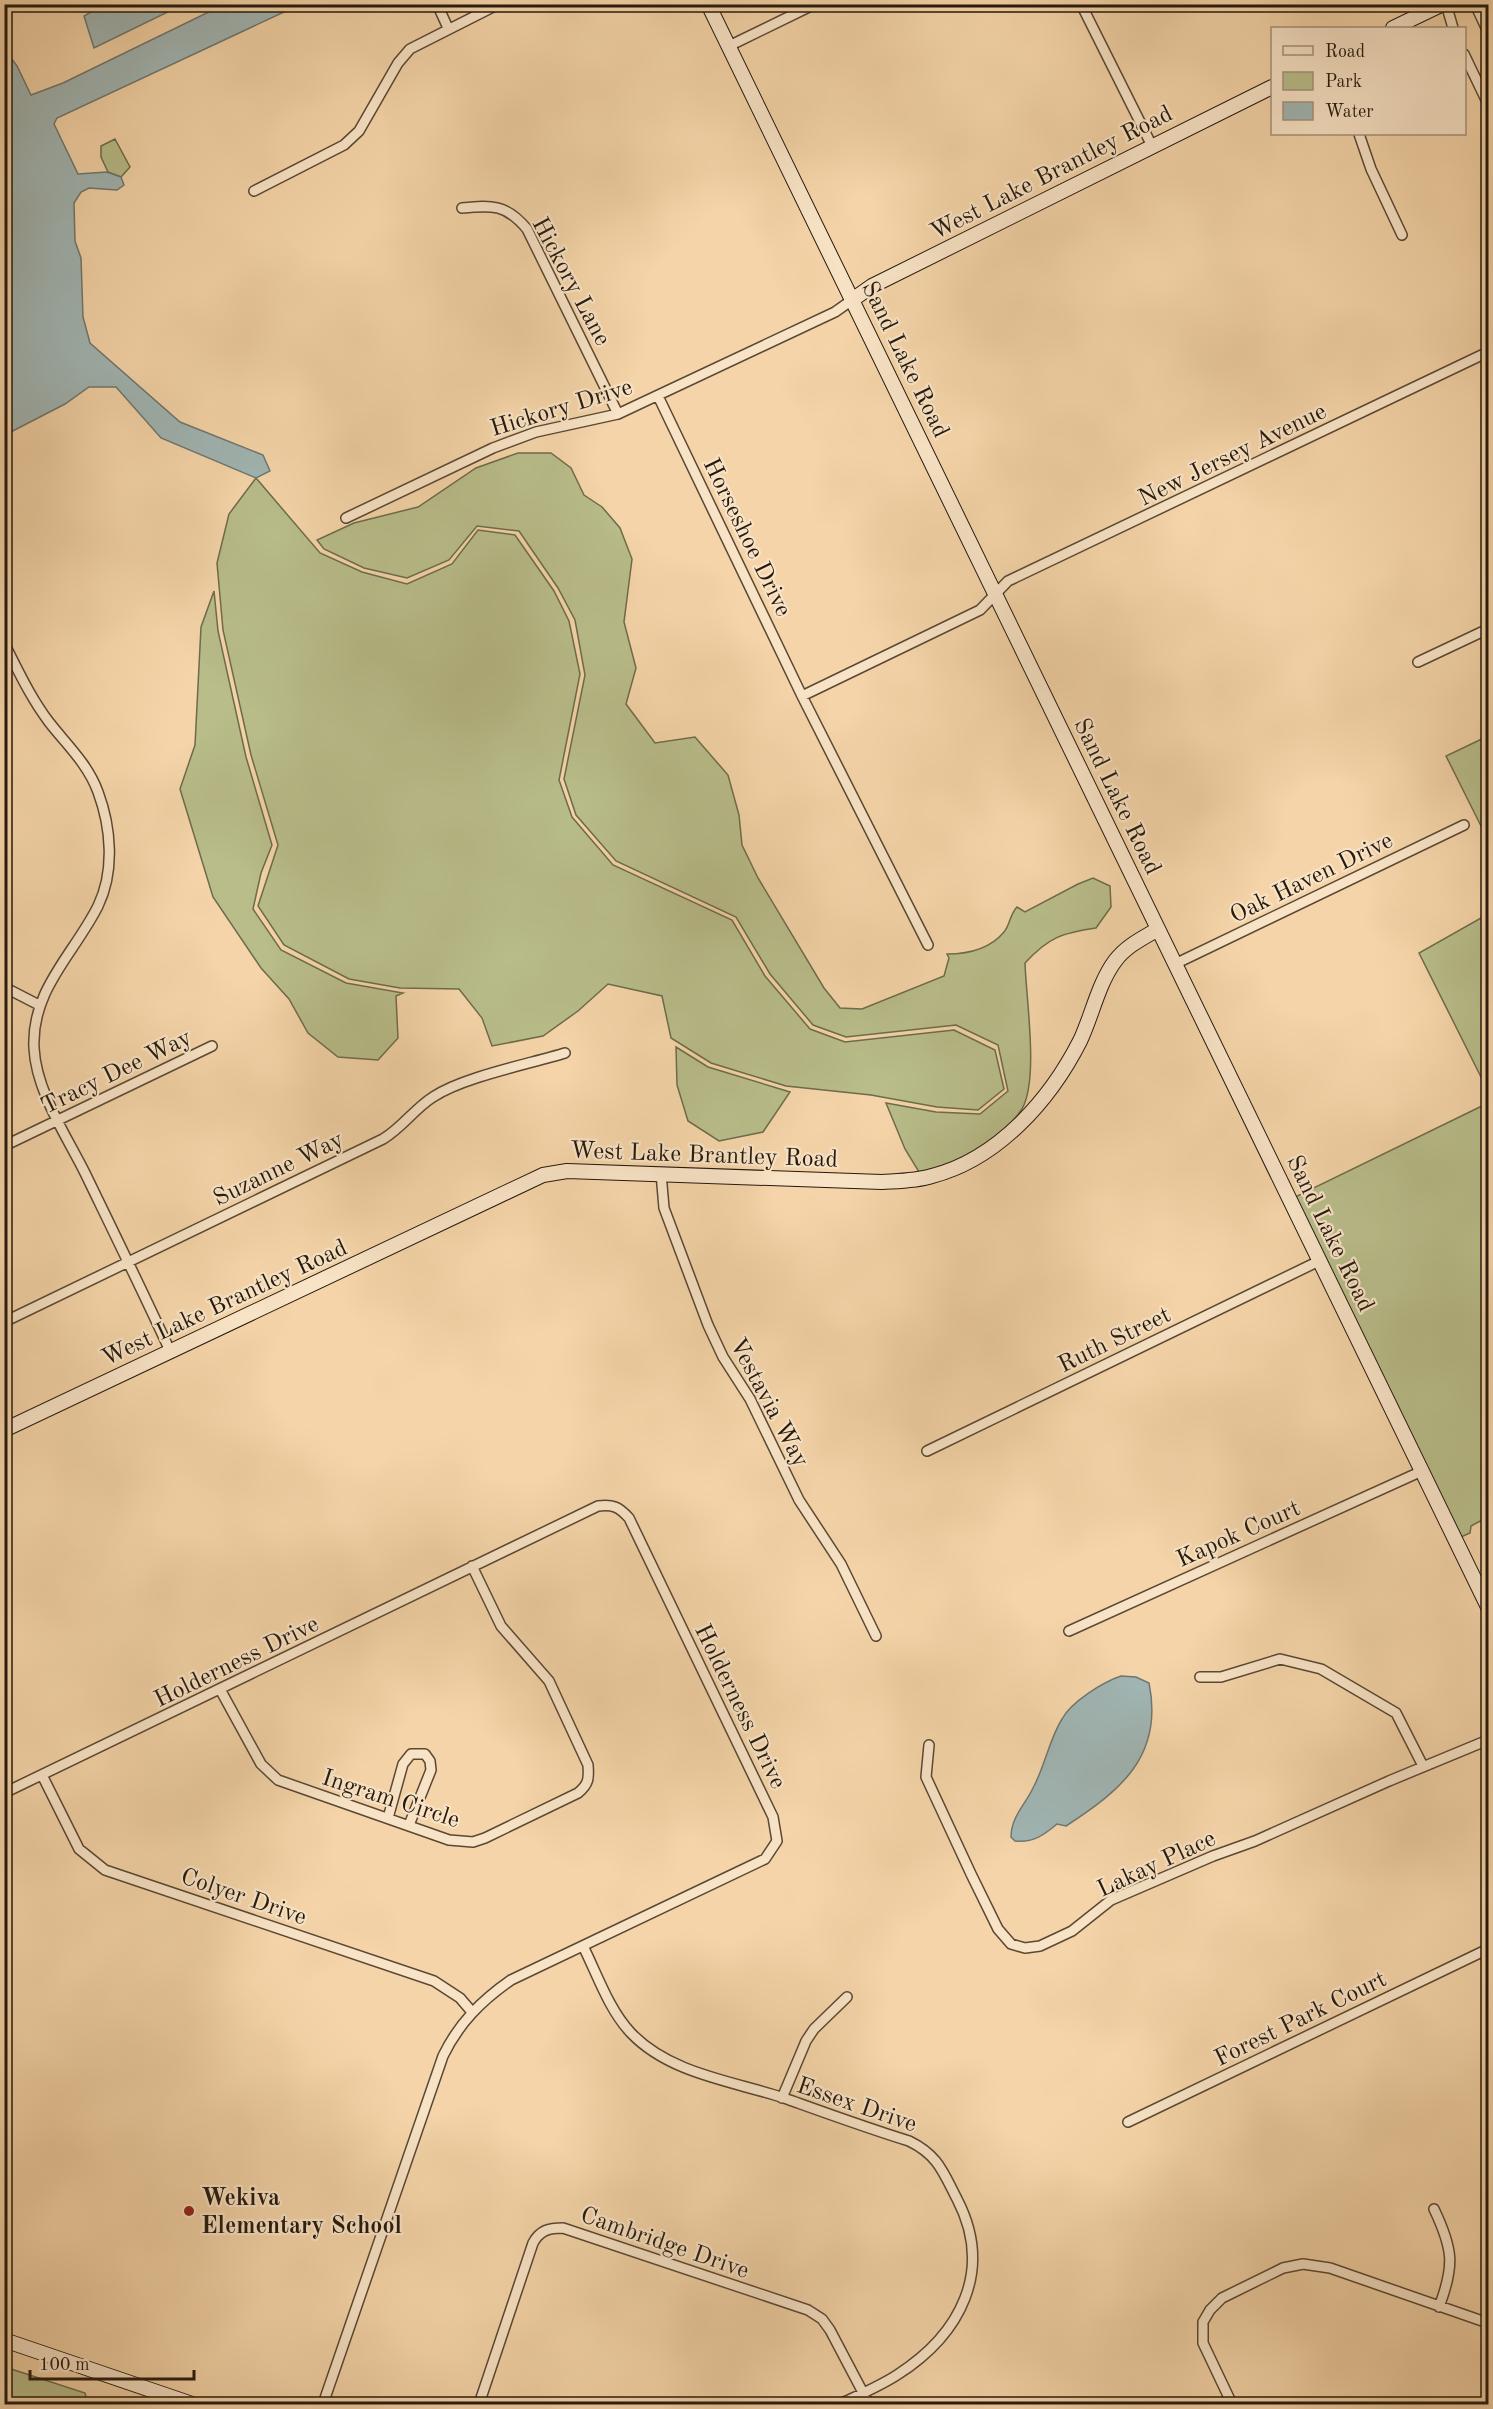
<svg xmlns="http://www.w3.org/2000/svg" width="1493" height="2409" font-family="'Old Standard TT',serif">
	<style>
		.green { fill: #b8bd8a; stroke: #6e6b4c; stroke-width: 1.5 }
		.water { fill: #a0b5b3; stroke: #6f7771; stroke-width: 1.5 }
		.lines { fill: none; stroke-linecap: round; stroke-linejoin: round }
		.street-casing { stroke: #594834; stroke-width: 12 }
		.secondary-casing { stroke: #25190d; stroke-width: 16 }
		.street { stroke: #f8e3c6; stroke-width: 9 }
		.secondary { stroke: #f8e3c6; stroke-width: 14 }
		.poi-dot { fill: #8f2418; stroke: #f8e3c6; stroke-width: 2 }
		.labels { text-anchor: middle; stroke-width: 4.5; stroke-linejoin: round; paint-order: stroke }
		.street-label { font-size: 24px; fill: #25190d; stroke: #f8e3c6 }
		.poi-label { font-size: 24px; font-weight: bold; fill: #25190d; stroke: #f8e3c6; text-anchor: start }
	</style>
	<rect width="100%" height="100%" fill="#f4d4a8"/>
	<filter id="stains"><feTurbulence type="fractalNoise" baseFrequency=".00333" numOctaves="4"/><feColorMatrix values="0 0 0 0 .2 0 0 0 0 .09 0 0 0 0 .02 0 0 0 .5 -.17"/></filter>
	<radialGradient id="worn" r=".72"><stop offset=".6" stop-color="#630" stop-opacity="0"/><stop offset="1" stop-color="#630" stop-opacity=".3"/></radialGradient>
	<path class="green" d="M115 139 130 167 121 177 108 172 101 157V146Z
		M518 453H551L571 468 584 495 602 507 620 528 632 559 624 622 636 668 626 704 655 743 695 737 728 775 739 815 742 845 758 878 824 988 840 1008 862 1009 944 976 949 958 947 954C968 954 989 950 1004 932 1010 925 1010 914 1017 907L1025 912 1078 884 1093 878 1110 886 1111 907 1096 928C1062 933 1049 937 1025 963 1026 999 1039 1079 1022 1109 1013 1123 996 1137 982 1146 963 1159 942 1169 919 1172L905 1149 886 1103 936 1112 980 1114 1008 1091 998 1045 956 1025 846 1037 813 1025 770 974 736 917 616 861 576 815 564 779 585 675 575 620 558 588 519 531 477 526 449 560 407 578 364 568 324 549 317 540 354 523 418 507 476 468Z
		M256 478 320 553 362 572 407 584 452 564 478 530 515 535 554 591 569 621 580 674 559 780 572 817 613 865 732 920 765 976 810 1029 845 1042 954 1030 995 1050 1004 1089 978 1110 937 1107 871 1095 786 1086 711 1063 671 1038 662 996 608 984 578 1011 543 1036 492 1046 482 1018 459 989 400 988 349 979 284 945 258 906 278 845 251 755 223 630 217 563 229 514Z
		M214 591 218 631 246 757 272 845 261 873 253 909 281 950 346 983 403 993 396 996 398 1038 378 1060 338 1057 308 1033 289 999 261 968 213 897 180 789 195 745 201 627Z
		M1488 736V840L1446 756Z
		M1488 914V1091L1419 953Z
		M676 1047 708 1067 790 1092 763 1132 719 1141 688 1121 677 1085Z
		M1488 1103V1517L1471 1526 1470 1533 1461 1537 1295 1197Z
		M5 2367 85 2393 88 2404H5Z"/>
	<path class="water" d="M104 4H182V5L94 48 84 16Z
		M223 5H299L57 118 54 124 78 174 107 172 121 177 124 185 117 190 89 188 81 192 74 203 75 241 81 258 83 317 90 343 180 422 263 455 270 471 256 478 161 438 116 387H89L65 404 5 435V50L17 66 31 95 63 83Z
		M1121 1676 1136 1677 1149 1683C1164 1756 1120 1791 1066 1826L1057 1824C1044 1835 1033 1843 1015 1841L1011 1837C1011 1817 1025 1805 1033 1788 1045 1766 1049 1740 1062 1719 1071 1702 1103 1682 1121 1676Z"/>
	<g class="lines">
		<defs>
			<path id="street" d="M437 4 448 28
				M1081 4 1152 146
				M1446 4 1453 28
				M1475 4 1488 32
				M729 46 815 4
				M1464 54 1488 104
				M1359 134 1371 169 1402 235
				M254 191 344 145 359 131 398 63 410 49 499 4
				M462 208C492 205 506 204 527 229L618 414
				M658 396 802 696 928 945
				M346 518 493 448 536 432 618 414 835 312 852 300
				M4 643C18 670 30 697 49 722 66 744 88 764 98 792 111 827 115 871 98 906 74 954 31 990 34 1048 36 1091 66 1135 85 1173 114 1233 143 1292 171 1353
				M1418 662 1488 629
				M802 696 980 610 1008 581 1488 352
				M1175 964 1464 825
				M4 987 39 1005
				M4 1146 212 1046
				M661 1173 664 1208 708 1325 723 1357 750 1399 799 1500 841 1564 876 1636
				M4 1322 383 1139C402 1128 414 1109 433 1097 463 1077 529 1064 565 1053
				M927 1451 1319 1261
				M1069 1631 1422 1471
				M1200 1677H1221L1280 1659 1321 1669 1396 1713 1423 1766
				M221 1691 261 1764 278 1780 449 1840 473 1842 485 1838 578 1793C589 1784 589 1778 588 1765L549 1681 501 1626 472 1566
				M929 1745 926 1777 971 1874 998 1929 1011 1944 1025 1948 1040 1946 1072 1931 1111 1900 1213 1856 1255 1841 1389 1781 1488 1740
				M42 1775 79 1849 105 1870 434 1981 460 1998 472 2012
				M4 1793 598 1506C613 1504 619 1507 629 1518L773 1817 777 1841 765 1859 511 1980C481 2001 459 2023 443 2056L323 2404
				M388 1818 403 1764 411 1754H425L430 1761 431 1770 409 1825
				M583 1946C597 1974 609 2010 631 2033 670 2074 733 2081 784 2098 826 2113 867 2128 909 2141 938 2155 943 2172 957 2199 994 2270 961 2334 897 2375 880 2386 859 2395 840 2404
				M782 2098 806 2041 814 2029 847 1997
				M1128 2122 1488 1949
				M1434 2209C1453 2249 1455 2265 1439 2307
				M479 2404 533 2243C540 2230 549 2228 563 2228L808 2310 822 2319 830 2330 869 2404
				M1232 2404 1203 2343V2322L1210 2310 1222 2298 1283 2268 1303 2264 1330 2268 1488 2323"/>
			<path id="secondary" d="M708 4 1488 1607
				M1393 28 1443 4
				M852 300 872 286 1272 87
				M4 1430 543 1175 567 1171 882 1182C898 1181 916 1181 932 1176 998 1159 1050 1100 1080 1041 1092 1016 1098 984 1115 961 1126 946 1143 938 1158 929
				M4 2340 192 2404"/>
		</defs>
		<use href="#street" class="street-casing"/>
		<use href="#secondary" class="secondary-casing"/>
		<use href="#street" class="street"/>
		<use href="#secondary" class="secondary"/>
	</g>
	<circle class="poi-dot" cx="189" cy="2211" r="6"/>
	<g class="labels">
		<g class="street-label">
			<text transform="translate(1051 172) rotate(-27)" y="8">West Lake Brantley Road</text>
			<text transform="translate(572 281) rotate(62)" y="8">Hickory Lane</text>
			<text transform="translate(906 359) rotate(64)" y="8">Sand Lake Road</text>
			<text transform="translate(561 407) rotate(-17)" y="8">Hickory Drive</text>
			<text transform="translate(1232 454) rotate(-26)" y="8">New Jersey Avenue</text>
			<text transform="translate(748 537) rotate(64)" y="8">Horseshoe Drive</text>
			<text transform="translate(1118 796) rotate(64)" y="8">Sand Lake Road</text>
			<text transform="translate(1311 877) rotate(-26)" y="8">Oak Haven Drive</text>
			<text transform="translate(116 1071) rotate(-26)" y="8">Tracy Dee Way</text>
			<text transform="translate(704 1154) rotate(2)" y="8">West Lake Brantley Road</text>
			<text transform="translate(278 1168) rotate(-26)" y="8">Suzanne Way</text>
			<text transform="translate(1331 1233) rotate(64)" y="8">Sand Lake Road</text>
			<text transform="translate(224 1302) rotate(-25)" y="8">West Lake Brantley Road</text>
			<text transform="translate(1114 1339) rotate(-26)" y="8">Ruth Street</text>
			<text transform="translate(770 1402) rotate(62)" y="8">Vestavia Way</text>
			<text transform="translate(1238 1533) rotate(-24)" y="8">Kapok Court</text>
			<text transform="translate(236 1661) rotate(-26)" y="8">Holderness Drive</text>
			<text transform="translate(741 1706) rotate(64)" y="8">Holderness Drive</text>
			<text transform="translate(391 1798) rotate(18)" y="8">Ingram Circle</text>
			<text transform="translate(1156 1863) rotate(-25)" y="8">Lakay Place</text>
			<text transform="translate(244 1896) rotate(19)" y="8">Colyer Drive</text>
			<text transform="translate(1300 2018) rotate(-26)" y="8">Forest Park Court</text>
			<text transform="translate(857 2104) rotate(19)" y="8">Essex Drive</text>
			<text transform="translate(665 2242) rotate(19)" y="8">Cambridge Drive</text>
		</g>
		<g class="poi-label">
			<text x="201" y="2205">Wekiva<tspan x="201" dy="28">Elementary School</tspan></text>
		</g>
	</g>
	<rect width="1493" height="2409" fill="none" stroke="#f4d4a8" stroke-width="24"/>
	<rect x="6" y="6" width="1481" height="2397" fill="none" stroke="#25190d" stroke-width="3"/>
	<rect x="12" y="12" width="1469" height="2385" fill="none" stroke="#25190d" stroke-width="1.5"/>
	<rect x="1271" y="27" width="195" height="108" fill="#f8e3c6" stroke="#a4927c" stroke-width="1.5"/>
	<rect x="1283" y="46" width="30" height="9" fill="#f8e3c6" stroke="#a4927c" stroke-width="1.5"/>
	<text x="1325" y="57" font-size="18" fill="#25190d">Road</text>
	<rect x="1283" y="72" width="30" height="18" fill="#b8bd8a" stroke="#a4927c" stroke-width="1.5"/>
	<text x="1325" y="87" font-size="18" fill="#25190d">Park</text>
	<rect x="1283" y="102" width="30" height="18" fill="#a0b5b3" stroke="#a4927c" stroke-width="1.5"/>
	<text x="1325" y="117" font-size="18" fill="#25190d">Water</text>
	<path d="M30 2370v9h164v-9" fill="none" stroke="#25190d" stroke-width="3"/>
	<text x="39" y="2370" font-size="18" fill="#25190d" stroke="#f8e3c6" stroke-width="4.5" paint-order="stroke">100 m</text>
	<rect width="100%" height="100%" filter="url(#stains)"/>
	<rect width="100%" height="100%" fill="url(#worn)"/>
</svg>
